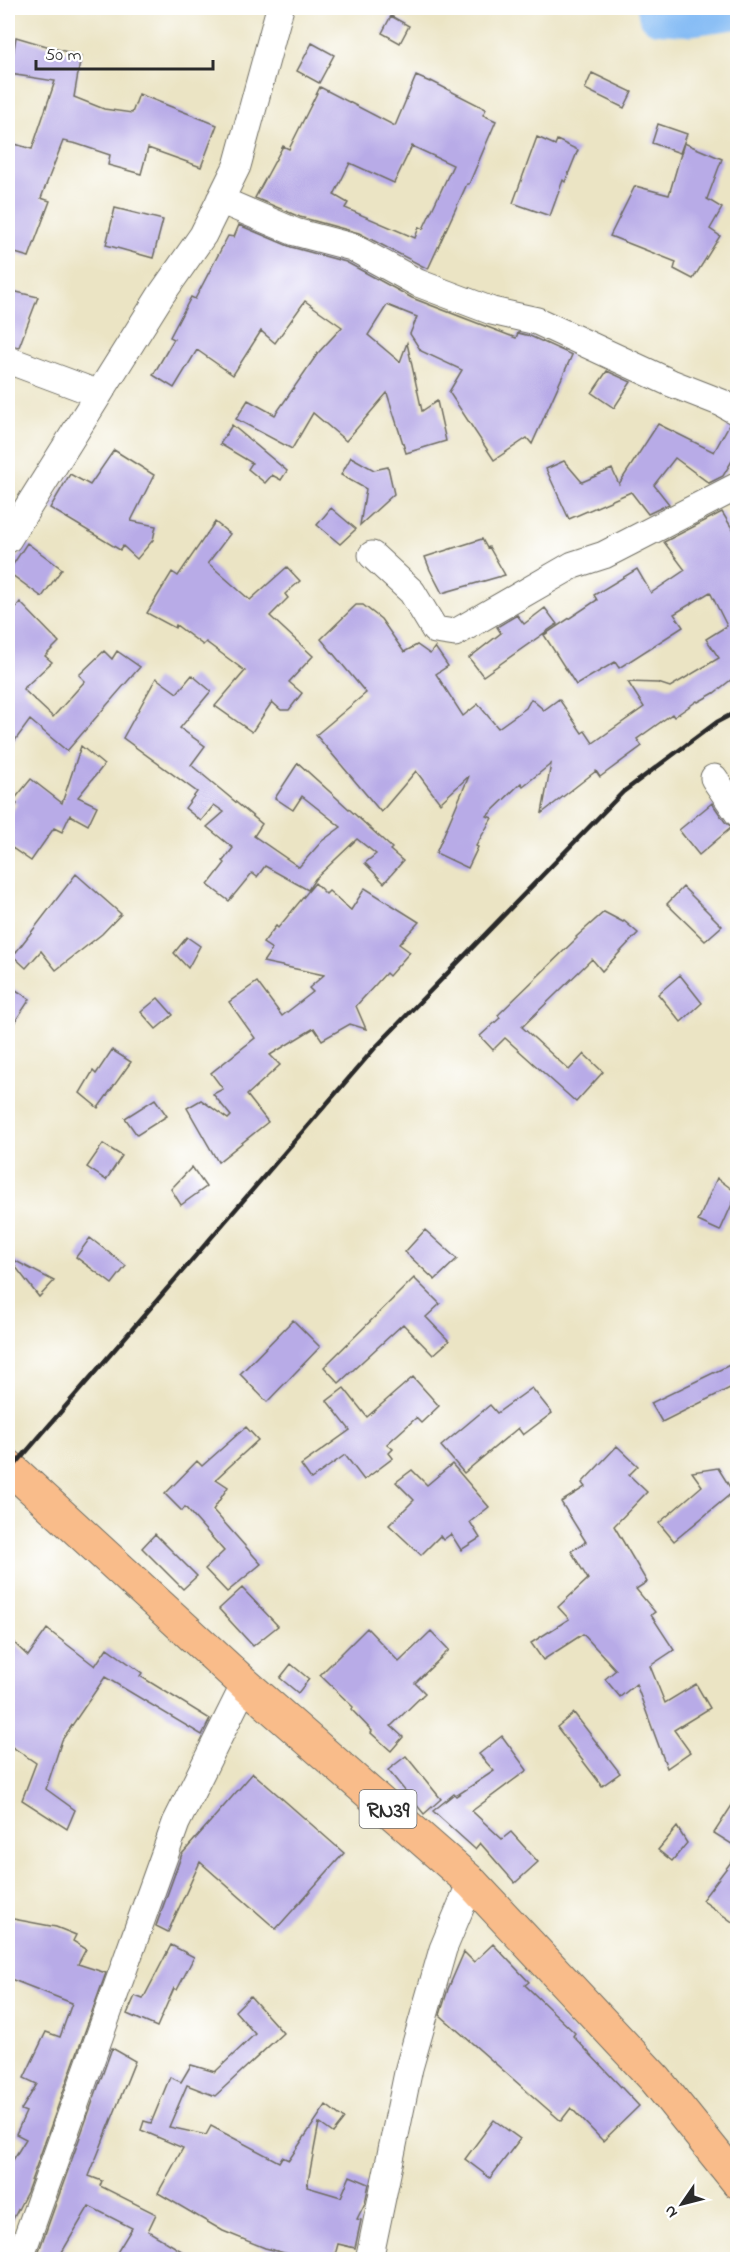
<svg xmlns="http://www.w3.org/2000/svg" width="745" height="2267" font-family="'Indie Flower',sans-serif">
	<rect width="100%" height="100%" fill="#fff"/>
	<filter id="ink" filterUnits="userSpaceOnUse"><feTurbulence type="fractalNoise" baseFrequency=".0167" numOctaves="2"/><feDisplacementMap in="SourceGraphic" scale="12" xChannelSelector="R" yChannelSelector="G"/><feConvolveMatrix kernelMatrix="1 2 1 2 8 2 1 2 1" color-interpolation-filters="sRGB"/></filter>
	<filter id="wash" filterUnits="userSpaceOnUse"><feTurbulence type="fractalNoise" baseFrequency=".008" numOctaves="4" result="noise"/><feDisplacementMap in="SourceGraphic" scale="24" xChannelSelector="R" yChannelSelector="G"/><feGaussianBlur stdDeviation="1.35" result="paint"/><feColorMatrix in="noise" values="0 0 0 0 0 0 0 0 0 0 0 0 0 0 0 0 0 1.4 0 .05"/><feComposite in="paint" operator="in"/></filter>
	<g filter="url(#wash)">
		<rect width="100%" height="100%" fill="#ebe4c4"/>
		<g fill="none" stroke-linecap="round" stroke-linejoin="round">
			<path stroke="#84bbf4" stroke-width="42" d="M 658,8 L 659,13 L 688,15 L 738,8"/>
		</g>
		<g id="blocks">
			<path fill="#b8abe7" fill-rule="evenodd" d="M 391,16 L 409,26 L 400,43 L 382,33 Z
				M 16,37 L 81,56 L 74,97 L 104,109 L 132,113 L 139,94 L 217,125 L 201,167 L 148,148 L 141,174 L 108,165 L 110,155 L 77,144 L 63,141 L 41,198 L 50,201 L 29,257 L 8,251 L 8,142 L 32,149 L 55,81 L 10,74 Z
				M 312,43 L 334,55 L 319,83 L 297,71 Z
				M 592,73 L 632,92 L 624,108 L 585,89 Z
				M 416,76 L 430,82 L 431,81 L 486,109 L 483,115 L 496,121 L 469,184 L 467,184 L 428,269 L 359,233 L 300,217 L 255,198 L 283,146 L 289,149 L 320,87 L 395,126 ZM 412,146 L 453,165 L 423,229 L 419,227 L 415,238 L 345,208 L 348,203 L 334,195 L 350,163 L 394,183 Z
				M 658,124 L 687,134 L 680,153 L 652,143 Z
				M 537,137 L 555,145 L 557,140 L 578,150 L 565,182 L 563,180 L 550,216 L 513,203 Z
				M 684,143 L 722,159 L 707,199 L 722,208 L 710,229 L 720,236 L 693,279 L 674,269 L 676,262 L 610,236 L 635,186 L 669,195 Z
				M 115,208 L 163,220 L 153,258 L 106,245 Z
				M 239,225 L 291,247 L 346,262 L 412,298 L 516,338 L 518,333 L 530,336 L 572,355 L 532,444 L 527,438 L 494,460 L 449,392 L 462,370 L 421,351 L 410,334 L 417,317 L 387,305 L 368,335 L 400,362 L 407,343 L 422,411 L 437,401 L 446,441 L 406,453 L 387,393 L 346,441 L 313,413 L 292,449 L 236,419 L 248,400 L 275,415 L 318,353 L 342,327 L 305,301 L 275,343 L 261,331 L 233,375 L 197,350 L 174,388 L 153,375 L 174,339 L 170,337 L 191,297 L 195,299 L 228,236 L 234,237 Z
				M 8,290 L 38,297 L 19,347 L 8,345 Z
				M 607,371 L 631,382 L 614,408 L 592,393 Z
				M 658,424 L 714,452 L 729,425 L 738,428 L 738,451 L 723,476 L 709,483 L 675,458 L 654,485 L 669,504 L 648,514 L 631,492 L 569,519 L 546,469 L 564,461 L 582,482 L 612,469 L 619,484 Z
				M 232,425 L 287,471 L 281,480 L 272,475 L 265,483 L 248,469 L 252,463 L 220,444 Z
				M 114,450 L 154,475 L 131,521 L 156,526 L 153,540 L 137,559 L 123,546 L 120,550 L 50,508 L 70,474 L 90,485 Z
				M 351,457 L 374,470 L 388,467 L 394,494 L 360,525 L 366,489 L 341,475 Z
				M 331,508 L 356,529 L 340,544 L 317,525 Z
				M 722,512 L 738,538 L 738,687 L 732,679 L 714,693 L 698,702 L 697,701 L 674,717 L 672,714 L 637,739 L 642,746 L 600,777 L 596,771 L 542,813 L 551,764 L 523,786 L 521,783 L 487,816 L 492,818 L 476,846 L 478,847 L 468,868 L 436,853 L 469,776 L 440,803 L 416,771 L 381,812 L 316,735 L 366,693 L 321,639 L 356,605 L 363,605 L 381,619 L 404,652 L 417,645 L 430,654 L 435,647 L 448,666 L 436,674 L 463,716 L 478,704 L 498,728 L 526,708 L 531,699 L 544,710 L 559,699 L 582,733 L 585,731 L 593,743 L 644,707 L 628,682 L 658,683 L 670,687 L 719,658 L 706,639 L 727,626 L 710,592 L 674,614 L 683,627 L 619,668 L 615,662 L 576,685 L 544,635 L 597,600 L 594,595 L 637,569 L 651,593 L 685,570 L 664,542 Z
				M 215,522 L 230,534 L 208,563 L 250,600 L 287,567 L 300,581 L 285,594 L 288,598 L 270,616 L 313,656 L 289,682 L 302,693 L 289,710 L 281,710 L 272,702 L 252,732 L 215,706 L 245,671 L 206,642 L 203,645 L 176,625 L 175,628 L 147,613 L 172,572 L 178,576 Z
				M 482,539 L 487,548 L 489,547 L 505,575 L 442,593 L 430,570 L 425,557 Z
				M 27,543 L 62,569 L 42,597 L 8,572 Z
				M 20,602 L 59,642 L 45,656 L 52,662 L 23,689 L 53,717 L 85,681 L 79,675 L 104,651 L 112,659 L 117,651 L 140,667 L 67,751 L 30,720 L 8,750 L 8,619 Z
				M 545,608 L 557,624 L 483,676 L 469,658 L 501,633 L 497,627 L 517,615 L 524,624 Z
				M 192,675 L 211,691 L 180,728 L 205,746 L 191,765 L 262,824 L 254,836 L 299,867 L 322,841 L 341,827 L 302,796 L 293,810 L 275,798 L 298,763 L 392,848 L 390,850 L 403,861 L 384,883 L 365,863 L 376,854 L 357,839 L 315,879 L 308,890 L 265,866 L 257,877 L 252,873 L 229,901 L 208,885 L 225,863 L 223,861 L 233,848 L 207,827 L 224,812 L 214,805 L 201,821 L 185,808 L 197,792 L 123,738 L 156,678 L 177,693 Z
				M 81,746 L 104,765 L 78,797 L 97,806 L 88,825 L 70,815 L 62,832 L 54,828 L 31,861 L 8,845 L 8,818 L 17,804 L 13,801 L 31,779 L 62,803 Z
				M 712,803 L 725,822 L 732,827 L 699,855 L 679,830 Z
				M 76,874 L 121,914 L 102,934 L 56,970 L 41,951 L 26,968 L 13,956 Z
				M 315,883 L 326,894 L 329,891 L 351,910 L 365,888 L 419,922 L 399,944 L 410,952 L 389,976 L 386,973 L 356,1006 L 366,1029 L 350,1024 L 322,1040 L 314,1028 L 270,1055 L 280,1065 L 247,1095 L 268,1122 L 218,1162 L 187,1108 L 201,1100 L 228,1119 L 231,1116 L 213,1094 L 223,1089 L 211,1073 L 255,1038 L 229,1002 L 257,982 L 282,1016 L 313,992 L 309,988 L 324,975 L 263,962 L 272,949 L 263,943 L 276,926 L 278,928 Z
				M 683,887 L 722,926 L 705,941 L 667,904 Z
				M 604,912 L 623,922 L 624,921 L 638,933 L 602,971 L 592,959 L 522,1027 L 569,1070 L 584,1054 L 603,1072 L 576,1102 L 505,1038 L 493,1050 L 480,1036 L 500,1018 L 498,1015 L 577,938 L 576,937 Z
				M 187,937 L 200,946 L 188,968 L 174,953 Z
				M 680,975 L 702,1003 L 681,1022 L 658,994 Z
				M 8,985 L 30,999 L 8,1032 Z
				M 158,998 L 173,1015 L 156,1029 L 141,1012 Z
				M 112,1050 L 131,1062 L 98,1108 L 80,1093 L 93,1071 L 96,1074 Z
				M 155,1099 L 167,1116 L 137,1135 L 125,1118 Z
				M 103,1144 L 122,1156 L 106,1180 L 87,1167 Z
				M 192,1167 L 206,1187 L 181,1205 L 171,1189 Z
				M 717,1178 L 737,1193 L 720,1231 L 698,1221 Z
				M 425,1230 L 457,1259 L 435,1280 L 405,1252 Z
				M 90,1238 L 126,1266 L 112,1284 L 76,1257 Z
				M 8,1257 L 54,1281 L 39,1297 Z
				M 414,1278 L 440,1304 L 426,1317 L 449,1341 L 433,1355 L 403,1324 L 339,1383 L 324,1367 Z
				M 293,1320 L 320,1347 L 267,1402 L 240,1374 Z
				M 738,1361 L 738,1384 L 662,1422 L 651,1403 Z
				M 413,1377 L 439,1406 L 421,1423 L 416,1418 L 387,1444 L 393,1449 L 389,1453 L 393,1458 L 364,1480 L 345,1455 L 311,1479 L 301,1465 L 350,1430 L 327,1401 L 344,1388 L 367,1417 Z
				M 532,1388 L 552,1413 L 523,1435 L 518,1428 L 464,1473 L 441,1446 L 490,1405 L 497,1413 Z
				M 246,1427 L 258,1440 L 216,1479 L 228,1487 L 213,1510 L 261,1564 L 227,1592 L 205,1569 L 224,1551 L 185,1507 L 182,1511 L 165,1494 L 197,1461 L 202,1466 Z
				M 617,1446 L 638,1466 L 629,1475 L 647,1492 L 614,1526 L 647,1582 L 636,1589 L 655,1612 L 651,1615 L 674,1650 L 650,1666 L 665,1703 L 696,1684 L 710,1708 L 674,1730 L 690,1752 L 667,1768 L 636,1684 L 620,1697 L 605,1679 L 616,1670 L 583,1634 L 543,1660 L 531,1643 L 569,1619 L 558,1607 L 588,1579 L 571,1551 L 586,1542 L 561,1502 L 585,1487 L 582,1483 Z
				M 452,1464 L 489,1507 L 470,1522 L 480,1538 L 461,1550 L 451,1534 L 443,1540 L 440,1536 L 421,1555 L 389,1525 L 414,1500 L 396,1482 L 412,1470 L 427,1485 Z
				M 718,1468 L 733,1492 L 674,1541 L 659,1523 L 702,1486 L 692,1472 Z
				M 155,1534 L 197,1576 L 183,1589 L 142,1548 Z
				M 242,1588 L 278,1626 L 253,1646 L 219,1609 Z
				M 367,1628 L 399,1662 L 431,1631 L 449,1650 L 415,1683 L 425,1693 L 391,1726 L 403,1737 L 391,1751 L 371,1733 L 372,1731 L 351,1709 L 353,1707 L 320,1675 Z
				M 47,1629 L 95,1666 L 107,1648 L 142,1673 L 140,1676 L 210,1719 L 202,1735 L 105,1677 L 62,1740 L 46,1789 L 75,1810 L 67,1829 L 22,1800 L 36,1763 L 8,1744 L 8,1637 L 28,1656 Z
				M 291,1664 L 309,1679 L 298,1693 L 280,1678 Z
				M 574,1713 L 620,1773 L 602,1786 L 557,1727 Z
				M 502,1736 L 527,1770 L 472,1811 L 502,1839 L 511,1832 L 538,1862 L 515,1883 L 480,1843 L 475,1849 L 433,1811 L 454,1794 L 456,1796 L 494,1771 L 479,1754 Z
				M 406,1756 L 441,1799 L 424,1814 L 388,1770 Z
				M 253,1773 L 344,1853 L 276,1929 L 200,1862 L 168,1932 L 156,1926 L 182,1854 Z
				M 738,1796 L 738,1848 L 714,1833 Z
				M 677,1827 L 687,1843 L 672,1861 L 658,1850 Z
				M 738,1853 L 738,1926 L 702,1900 Z
				M 8,1918 L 56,1927 L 76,1935 L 73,1941 L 86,1949 L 78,1964 L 106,1973 L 27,2192 L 8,2229 L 8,2168 L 26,2139 L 16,2134 L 26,2112 L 21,2110 L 37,2084 L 24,2078 L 46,2032 L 60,2037 L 72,2003 L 8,1978 Z
				M 493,1944 L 529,1982 L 525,1985 L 575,2033 L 573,2036 L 639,2106 L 603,2141 L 571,2108 L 561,2121 L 440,2015 L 448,1989 L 464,1952 L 474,1962 Z
				M 171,1945 L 194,1957 L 177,1990 L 174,1988 L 157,2027 L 127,2014 L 135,1996 L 143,1999 Z
				M 250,1996 L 283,2033 L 215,2096 L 187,2085 L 169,2127 L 206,2135 L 211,2126 L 279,2162 L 282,2157 L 289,2160 L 326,2105 L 344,2119 L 333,2133 L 319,2123 L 307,2187 L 341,2197 L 350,2176 L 369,2184 L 365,2203 L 357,2219 L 361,2220 L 355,2248 L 338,2244 L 334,2259 L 308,2259 L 265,2248 L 223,2231 L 158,2193 L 183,2148 L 141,2130 L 144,2121 L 151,2123 L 170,2077 L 181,2082 L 191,2065 L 215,2072 L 255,2034 L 235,2011 Z
				M 112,2048 L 135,2061 L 89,2176 L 102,2181 L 100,2186 L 156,2214 L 148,2231 L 195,2259 L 113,2259 L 132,2228 L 89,2206 L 58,2259 L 36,2259 Z
				M 494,2120 L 520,2139 L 490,2178 L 465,2159 Z"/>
		</g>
	</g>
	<g filter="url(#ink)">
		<use href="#blocks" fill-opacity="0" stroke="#6e6c61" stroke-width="1.5"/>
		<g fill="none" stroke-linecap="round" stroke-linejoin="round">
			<defs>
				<path id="minor" d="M 220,200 L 295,232 L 352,247 L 418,283 L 492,311 L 537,321 L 671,383 L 722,403 L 738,412
					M 8,360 L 99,394
					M 8,539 L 161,295 L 203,235 L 237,166 L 280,8
					M 372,555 L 412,592 L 435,630 L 455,633 L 573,565 L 604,555 L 738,486
					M 714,778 L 738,813
					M 19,2260 L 176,1823 L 245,1684
					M 369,2260 L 409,2068 L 443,1949 L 471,1882"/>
				<path id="highway" d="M 8,1466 L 245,1684 L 471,1882 L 656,2080 L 738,2182"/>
			</defs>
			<use href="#minor" stroke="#6e6c61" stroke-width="29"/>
			<use href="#highway" stroke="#6e6c61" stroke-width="35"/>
			<use href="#minor" stroke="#fff" stroke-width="27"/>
			<use href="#highway" stroke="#f9bc8a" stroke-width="33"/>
			<path stroke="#2b2b2b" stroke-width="4.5" d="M 8,1473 L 374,1049 L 623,792 L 717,722 L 738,711"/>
		</g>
	</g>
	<g text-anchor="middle" stroke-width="5" stroke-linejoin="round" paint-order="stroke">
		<rect fill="#fff" stroke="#6b6b6b" stroke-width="1.5" x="359.5" y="1790" width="57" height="38" rx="4.5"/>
		<g font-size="22" font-weight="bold" fill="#2b2b2b">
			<text x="388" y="1817">RN39</text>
		</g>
	</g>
	<rect width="745" height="2267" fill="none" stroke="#fff" stroke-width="30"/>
	<g transform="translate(682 2204) rotate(235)" stroke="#ffffff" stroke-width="4.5" paint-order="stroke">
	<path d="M0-4.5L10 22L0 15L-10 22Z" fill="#2b2b2b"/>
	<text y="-9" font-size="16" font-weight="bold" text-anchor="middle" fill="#2b2b2b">N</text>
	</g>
	<path d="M36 60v9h177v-9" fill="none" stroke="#2b2b2b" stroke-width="3"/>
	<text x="45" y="60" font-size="18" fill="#2b2b2b" stroke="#ffffff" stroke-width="4.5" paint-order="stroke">50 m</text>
</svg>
